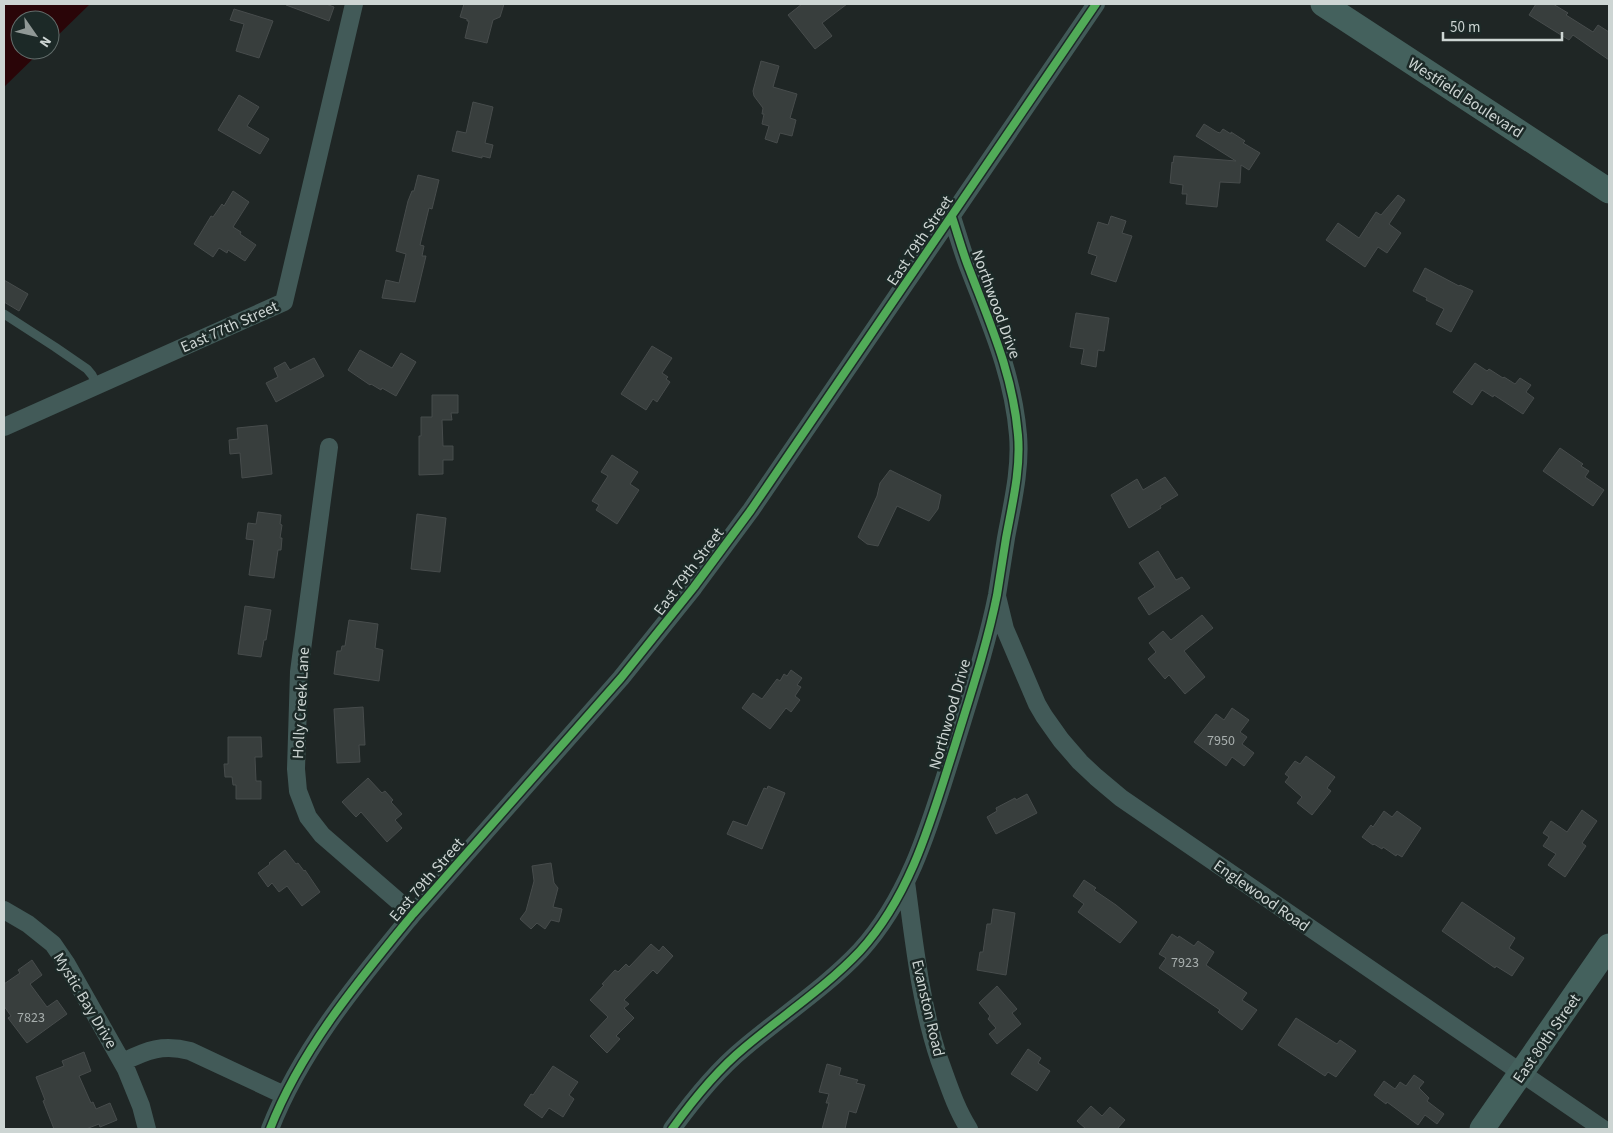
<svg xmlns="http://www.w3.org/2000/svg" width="1613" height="1133" font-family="'Source Sans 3',sans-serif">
	<rect width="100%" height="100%" fill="#1f2625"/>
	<path fill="#2a0508" d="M 4,4 L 90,4 L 50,43 L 50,20 L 20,20 L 20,50 L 42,50 L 4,87 Z"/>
	<path fill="#383e3d" stroke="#474c4c" d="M 286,4 L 326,4 L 334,7 L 329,21 L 286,5 Z
		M 464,4 L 504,4 L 500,17 L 493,20 L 487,43 L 465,38 L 469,21 L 467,21 L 467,19 L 460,17 Z
		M 802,4 L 847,4 L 822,23 L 832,36 L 815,49 L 788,15 Z
		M 1536,4 L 1553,4 L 1568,13 L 1566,15 L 1593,32 L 1598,25 L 1609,32 L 1609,60 L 1573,35 L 1569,40 L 1529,15 Z
		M 234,9 L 273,21 L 259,58 L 236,51 L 244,24 L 230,20 Z
		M 761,61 L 779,66 L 773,87 L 797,94 L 790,118 L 796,120 L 792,136 L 780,133 L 777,143 L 765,139 L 769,126 L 762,124 L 764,114 L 762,114 L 763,108 L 754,96 L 753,91 Z
		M 239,95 L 259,107 L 247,126 L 269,139 L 260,154 L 218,130 Z
		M 473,102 L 493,107 L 485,143 L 493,145 L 490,158 L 482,156 L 482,158 L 452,151 L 457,131 L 466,133 Z
		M 1204,124 L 1217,132 L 1220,133 L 1223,129 L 1231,134 L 1231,132 L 1245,141 L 1243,143 L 1260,153 L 1249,170 L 1241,165 L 1240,183 L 1220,182 L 1217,207 L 1186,204 L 1187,194 L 1182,194 L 1183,185 L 1170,183 L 1172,162 L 1173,163 L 1174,156 L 1236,161 L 1196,136 Z
		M 418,175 L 439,180 L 432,209 L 429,208 L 420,245 L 424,246 L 422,256 L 426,256 L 415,302 L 382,298 L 386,280 L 399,283 L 406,254 L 396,251 L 408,201 L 412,191 L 414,191 Z
		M 233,191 L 249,202 L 233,227 L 241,232 L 240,234 L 256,245 L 245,261 L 228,250 L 227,253 L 219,248 L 213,257 L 194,244 L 211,216 L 213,217 L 222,204 L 224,206 Z
		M 1398,195 L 1405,200 L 1389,224 L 1401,233 L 1387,253 L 1378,247 L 1365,267 L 1326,240 L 1338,223 L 1359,238 L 1376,212 L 1381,215 Z
		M 1111,216 L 1126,221 L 1122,233 L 1132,236 L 1116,282 L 1091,274 L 1097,256 L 1088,253 L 1098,222 L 1108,225 Z
		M 1425,268 L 1459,286 L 1460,285 L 1473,291 L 1451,332 L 1436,324 L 1444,309 L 1426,300 L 1427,298 L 1413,291 Z
		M 4,280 L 28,294 L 19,311 L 4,302 Z
		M 1076,313 L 1109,318 L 1104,351 L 1098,350 L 1096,367 L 1081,364 L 1084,349 L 1070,347 Z
		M 652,346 L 672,358 L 662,373 L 668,377 L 666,379 L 670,382 L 657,402 L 653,399 L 646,410 L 621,394 Z
		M 360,350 L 392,368 L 401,353 L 416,362 L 396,396 L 382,388 L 381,390 L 371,384 L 370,385 L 348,370 Z
		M 314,358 L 324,376 L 276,402 L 266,383 L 278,377 L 274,368 L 285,362 L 290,370 Z
		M 1475,363 L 1487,371 L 1489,369 L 1503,378 L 1504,377 L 1515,384 L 1520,378 L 1531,385 L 1526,392 L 1534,398 L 1523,414 L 1494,395 L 1493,397 L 1482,390 L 1472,405 L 1453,392 Z
		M 432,395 L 458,395 L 458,413 L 451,413 L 452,420 L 442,420 L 443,446 L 453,446 L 453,460 L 443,460 L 443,474 L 419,475 L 419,436 L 421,436 L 421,417 L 432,417 Z
		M 267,425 L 272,474 L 242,478 L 240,453 L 230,454 L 229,440 L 238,439 L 237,428 Z
		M 1560,448 L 1583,464 L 1581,466 L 1589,471 L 1585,477 L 1604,490 L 1593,506 L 1543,471 Z
		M 612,455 L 638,472 L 630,484 L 639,490 L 617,524 L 596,510 L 599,505 L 592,501 L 608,476 L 601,472 Z
		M 890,470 L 941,495 L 938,509 L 929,521 L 897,506 L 878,546 L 867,544 L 858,537 L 877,496 L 880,483 Z
		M 1165,477 L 1178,495 L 1160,506 L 1161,508 L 1129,528 L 1111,495 L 1137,479 L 1143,490 Z
		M 258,512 L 281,515 L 280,524 L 282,525 L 280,538 L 282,538 L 281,550 L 278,550 L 274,578 L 249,575 L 254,540 L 246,539 L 248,523 L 256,524 Z
		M 417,514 L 446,518 L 440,572 L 411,569 Z
		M 1158,551 L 1176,580 L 1182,577 L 1190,588 L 1149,615 L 1138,598 L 1155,587 L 1139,563 Z
		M 245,606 L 271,610 L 266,640 L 264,640 L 261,657 L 238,654 Z
		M 1202,615 L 1213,628 L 1184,651 L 1205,677 L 1185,694 L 1169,675 L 1165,679 L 1148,659 L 1156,652 L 1149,643 L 1163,631 L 1171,640 Z
		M 349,620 L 378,624 L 375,648 L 383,650 L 379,681 L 334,674 L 337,651 L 341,651 L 342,646 L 345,646 Z
		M 791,670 L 802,678 L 797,685 L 801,687 L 795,696 L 800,700 L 791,712 L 786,708 L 770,729 L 742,708 L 753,693 L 762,699 L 777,679 L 780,681 L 784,674 L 787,676 Z
		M 363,707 L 365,745 L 359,745 L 360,762 L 337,763 L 334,709 Z
		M 1232,708 L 1249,720 L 1240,732 L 1247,737 L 1242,744 L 1254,753 L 1244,766 L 1232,757 L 1226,766 L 1194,742 L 1216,714 L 1224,720 Z
		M 228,737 L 261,737 L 262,757 L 255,757 L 256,781 L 261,781 L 261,799 L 236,799 L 236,785 L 233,785 L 232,777 L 225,777 L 224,764 L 228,764 Z
		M 1306,756 L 1335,777 L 1327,788 L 1331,791 L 1312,815 L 1297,803 L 1302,797 L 1285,782 L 1289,777 L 1285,774 L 1295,761 L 1300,764 Z
		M 368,778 L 382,793 L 385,791 L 393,800 L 391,802 L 402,814 L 395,820 L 402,828 L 387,842 L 361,812 L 356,817 L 342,802 Z
		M 768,786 L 785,793 L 762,849 L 727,834 L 733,821 L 747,826 L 764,788 L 767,789 Z
		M 1027,794 L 1037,813 L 996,834 L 987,817 L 997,811 L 996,808 L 1015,798 L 1016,800 Z
		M 1582,810 L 1597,821 L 1582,843 L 1586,846 L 1565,877 L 1548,865 L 1556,854 L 1543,846 L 1549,837 L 1543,833 L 1551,821 L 1567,832 Z
		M 1384,811 L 1392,817 L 1397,811 L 1421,828 L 1402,857 L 1397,854 L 1396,856 L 1383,847 L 1382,849 L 1374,844 L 1373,845 L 1362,837 L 1371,825 L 1373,827 Z
		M 285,850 L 296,864 L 298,863 L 304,871 L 305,870 L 320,892 L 302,906 L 287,886 L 279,892 L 272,883 L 268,887 L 258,873 L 270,864 L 269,863 Z
		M 551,863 L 554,883 L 558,888 L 553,907 L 562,909 L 559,922 L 551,920 L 545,929 L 537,923 L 531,929 L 520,919 L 526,911 L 534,881 L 532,866 Z
		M 1084,880 L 1096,888 L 1094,890 L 1116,905 L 1137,922 L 1120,943 L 1078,912 L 1084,904 L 1073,896 Z
		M 1462,902 L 1515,938 L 1509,948 L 1524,958 L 1512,976 L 1496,966 L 1495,968 L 1442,931 Z
		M 993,909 L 1015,913 L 1006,975 L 977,970 L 980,952 L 983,952 L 987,924 L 991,924 Z
		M 1172,934 L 1178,938 L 1179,936 L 1194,946 L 1198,941 L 1214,952 L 1206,965 L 1247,993 L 1242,1000 L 1257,1010 L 1242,1030 L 1218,1012 L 1220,1010 L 1159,968 L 1166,958 L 1159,954 Z
		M 651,944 L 659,951 L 663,946 L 673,956 L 657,974 L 653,970 L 624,1000 L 629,1004 L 624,1008 L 634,1018 L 616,1036 L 620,1039 L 607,1053 L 590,1036 L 608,1017 L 590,1000 L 604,985 L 602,984 L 615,970 L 618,972 L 626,964 L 629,967 Z
		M 32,960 L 42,975 L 30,984 L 47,1007 L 57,1000 L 67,1014 L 27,1043 L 8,1018 L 11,1016 L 4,1006 L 4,984 L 20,973 L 18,970 Z
		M 997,986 L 1017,1009 L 1012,1013 L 1021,1024 L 997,1044 L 989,1034 L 996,1028 L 988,1019 L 990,1016 L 979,1003 Z
		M 1296,1018 L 1337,1044 L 1340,1040 L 1356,1051 L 1336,1077 L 1328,1072 L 1325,1076 L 1278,1045 Z
		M 1028,1049 L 1041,1058 L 1038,1063 L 1050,1071 L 1037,1091 L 1011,1074 Z
		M 84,1052 L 91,1071 L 79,1076 L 91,1103 L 93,1102 L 96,1109 L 110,1103 L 117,1120 L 100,1127 L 99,1124 L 86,1129 L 54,1129 L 43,1101 L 45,1100 L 36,1077 L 64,1066 L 62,1061 Z
		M 827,1064 L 841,1068 L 839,1075 L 858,1080 L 856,1083 L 865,1085 L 856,1113 L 849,1111 L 845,1129 L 822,1129 L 829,1103 L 826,1103 L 829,1094 L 819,1092 Z
		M 553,1066 L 578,1082 L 569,1095 L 574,1099 L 563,1117 L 549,1108 L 542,1118 L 524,1105 L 531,1094 L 533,1095 Z
		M 1414,1075 L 1424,1082 L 1419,1088 L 1429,1098 L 1427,1101 L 1444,1114 L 1437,1124 L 1425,1115 L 1418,1125 L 1387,1102 L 1386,1104 L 1374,1095 L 1384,1081 L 1395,1089 L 1400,1082 L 1406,1086 Z
		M 1091,1106 L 1102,1116 L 1110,1107 L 1125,1120 L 1117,1129 L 1086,1129 L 1077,1121 Z"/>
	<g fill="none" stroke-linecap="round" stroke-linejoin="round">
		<path stroke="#425a58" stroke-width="9" d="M 4,314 L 55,347 L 87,369 L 92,375 L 97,385"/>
		<path stroke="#425a58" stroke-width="18" d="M 4,427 L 284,302 L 354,4
			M 329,447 L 299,672 L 296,769 L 298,791 L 308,817 L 322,835 L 413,914
			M 997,596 L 1005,629 L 1037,704 L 1044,716 L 1061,740 L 1080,762 L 1096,777 L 1121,798 L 1603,1129
			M 906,882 C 914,941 920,1002 939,1059 C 948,1083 955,1107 969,1129
			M 4,910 L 28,924 L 53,944 L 66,963 L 126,1069 L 141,1106 L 147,1129
			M 123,1062 C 147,1050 163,1044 190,1051 L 284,1095
			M 270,1129 C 301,1049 359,980 413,914 L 621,678 L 694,587 L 751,510 L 1096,4
			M 672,1129 C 693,1100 716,1071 744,1048 C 783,1015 825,988 860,951 C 912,894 932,817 955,745 C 970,696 987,645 997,595 C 1000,576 1003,557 1006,538 C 1012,505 1021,469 1018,435 C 1013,375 991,326 970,271 C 963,254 958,235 952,217"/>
		<path stroke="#44615d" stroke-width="25" d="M 1323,4 L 1609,191
			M 1482,1129 L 1609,946"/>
		<defs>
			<path id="cycleway" d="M 270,1129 C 301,1049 359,980 413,914 L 621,678 L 694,587 L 751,510 L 1096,4
				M 672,1129 C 693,1100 716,1071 744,1048 C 783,1015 825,988 860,951 C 912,894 932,817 955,745 C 970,696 987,645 997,595 C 1000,576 1003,557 1006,538 C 1012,505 1021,469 1018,435 C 1013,375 991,326 970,271 C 963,254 958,235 952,217"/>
		</defs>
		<use href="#cycleway" stroke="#1c2927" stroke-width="11"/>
		<use href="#cycleway" stroke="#51ab58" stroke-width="8"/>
	</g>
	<g text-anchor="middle" stroke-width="5" stroke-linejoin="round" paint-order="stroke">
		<g font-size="14" fill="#a8afae">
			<text x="1221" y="745">7950</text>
			<text x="1185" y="967">7923</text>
			<text x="31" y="1022">7823</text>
		</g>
		<g font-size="16" fill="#cdd5d3" stroke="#1c2927">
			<text transform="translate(1466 97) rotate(33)" y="6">Westfield Boulevard</text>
			<text transform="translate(919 240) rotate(-56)" y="6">East 79th Street</text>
			<text transform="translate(997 304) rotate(70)" y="6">Northwood Drive</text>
			<text transform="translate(229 326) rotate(-24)" y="6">East 77th Street</text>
			<text transform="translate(688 571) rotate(-53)" y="6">East 79th Street</text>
			<text transform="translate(300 703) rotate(-87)" y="6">Holly Creek Lane</text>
			<text transform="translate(949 714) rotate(-74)" y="6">Northwood Drive</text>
			<text transform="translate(426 879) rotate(-49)" y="6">East 79th Street</text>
			<text transform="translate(1262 895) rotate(35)" y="6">Englewood Road</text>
			<text transform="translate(86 1000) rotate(59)" y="6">Mystic Bay Drive</text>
			<text transform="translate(929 1008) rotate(77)" y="6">Evanston Road</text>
			<text transform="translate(1546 1038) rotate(-55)" y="6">East 80th Street</text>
		</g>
	</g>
	<rect width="1613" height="1133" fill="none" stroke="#cdd5d3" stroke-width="10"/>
	<g transform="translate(35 35) rotate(124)"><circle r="24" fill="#1c2927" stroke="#636e6c"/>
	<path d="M0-4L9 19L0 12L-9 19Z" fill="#909896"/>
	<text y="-8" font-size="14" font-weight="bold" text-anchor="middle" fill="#cdd5d3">N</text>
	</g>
	<path d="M1443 32v8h119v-8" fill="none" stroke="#cdd5d3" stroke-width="2.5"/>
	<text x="1450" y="32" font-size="15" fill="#cdd5d3" stroke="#1c2927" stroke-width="4" paint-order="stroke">50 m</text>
</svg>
